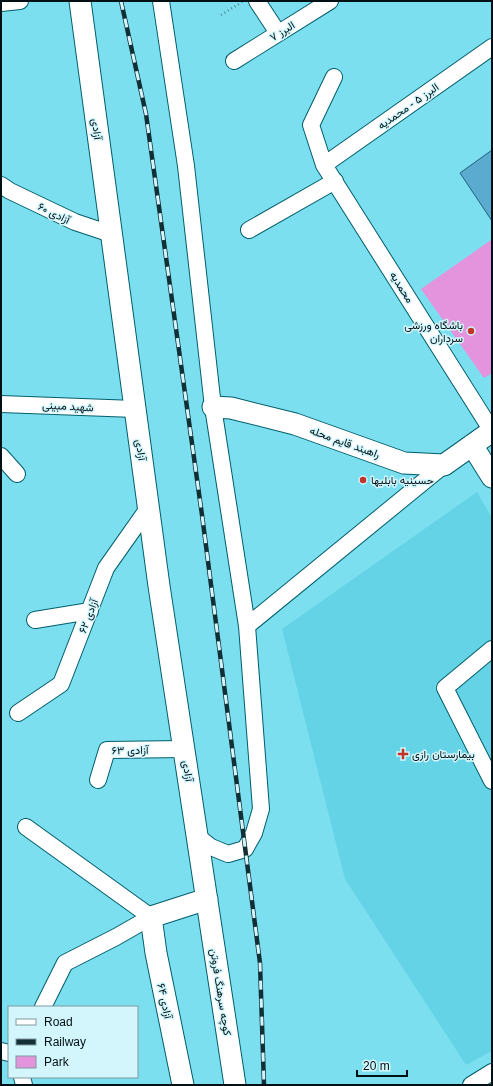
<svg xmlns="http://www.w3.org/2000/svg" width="493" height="1086" font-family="Arial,Vazirmatn,sans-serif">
	<rect width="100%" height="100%" fill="#7cdff0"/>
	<path fill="#64d3e6" d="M 477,492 L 492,518 L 492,1051 L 466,1065 L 345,879 L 282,629 Z"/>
	<path fill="#e493dd" d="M 491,240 L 492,373 L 484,378 L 421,289 Z"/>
	<path fill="#5aabcf" stroke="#21607b" d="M 492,150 L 492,221 L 460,173 Z"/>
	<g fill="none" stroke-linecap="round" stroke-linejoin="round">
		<defs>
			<path id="minor" d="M 161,1 L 186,166 L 213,407 L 247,626 L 261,809 L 254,833 L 245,849 L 228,854 L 211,847 L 197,836
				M 257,1 L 278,33
				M 1,3 L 20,1
				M 234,61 L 330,1
				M 334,77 L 311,125 L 324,165 L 492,431
				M 324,165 L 492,47
				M 1,185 L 10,191 L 75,222 L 111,234
				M 249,230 L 335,181
				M 1,404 L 135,409
				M 1,456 L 17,474
				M 35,620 L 90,611
				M 247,626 L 444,465
				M 492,649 L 445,688 L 492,781
				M 18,713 L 61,684 L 106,568 L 149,507
				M 98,780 L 107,750 L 184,749
				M 26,827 L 151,917 L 116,937 L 65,963 L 43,1007
				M 1,1051 L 9,1053
				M 22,1077 L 24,1085
				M 471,1085 L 492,1072"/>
			<path id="major" d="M 80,1 L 159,586 L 235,1085
				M 213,407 L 231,408 L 295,424 L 404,463 L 444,465 L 492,431
				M 472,445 L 492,477
				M 183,1085 L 156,953 L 151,917 L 207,899"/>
		</defs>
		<use href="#minor" stroke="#005e6a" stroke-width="18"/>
		<use href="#major" stroke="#005e6a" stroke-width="23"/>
		<path stroke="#4b8d99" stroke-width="2.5" stroke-dasharray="1 3" stroke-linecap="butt" d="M 221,15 L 242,2"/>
		<use href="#minor" stroke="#fff" stroke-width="16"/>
		<use href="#major" stroke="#fff" stroke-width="21"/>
		<defs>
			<path id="rail" d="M 121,1 L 146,114 L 202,515 L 260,963 L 264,1085"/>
		</defs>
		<use href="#rail" stroke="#122f35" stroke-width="4.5"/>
		<use href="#rail" stroke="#d2f6fc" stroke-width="3" stroke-dasharray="9" stroke-linecap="butt"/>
	</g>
	<g fill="#c13426" stroke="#d2f6fc" stroke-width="1.5">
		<circle cx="471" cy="331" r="4"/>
		<circle cx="363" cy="480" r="4"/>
		<path d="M401 748h4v4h4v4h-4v4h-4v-4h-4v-4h4z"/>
	</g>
	<g text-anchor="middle" stroke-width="3" stroke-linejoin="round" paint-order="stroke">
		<g font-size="11" fill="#001014" stroke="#d2f6fc">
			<text transform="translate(282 31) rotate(-32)" y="4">البرز ۷</text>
			<text transform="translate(408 106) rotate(-35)" y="4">البرز ۵ - محمدیه</text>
			<text transform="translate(97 129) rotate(83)" y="4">آزادی</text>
			<text transform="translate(54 213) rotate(26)" y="4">آزادی ۶۰</text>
			<text transform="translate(402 287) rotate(58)" y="4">محمدیه</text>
			<text transform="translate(68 406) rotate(3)" y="4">شهید مبینی</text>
			<text transform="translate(345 442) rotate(20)" y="4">راهبند قایم محله</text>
			<text transform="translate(141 450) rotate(82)" y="4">آزادی</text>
			<text transform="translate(88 616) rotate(-69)" y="4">آزادی ۶۲</text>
			<text transform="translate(130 750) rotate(-1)" y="4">آزادی ۶۳</text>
			<text transform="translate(188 771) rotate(82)" y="4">آزادی</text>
			<text transform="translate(221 992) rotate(81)" y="4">کوچه سرهنگ فروتن</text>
			<text transform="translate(165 1001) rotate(78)" y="4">آزادی ۶۴</text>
		</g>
		<g font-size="11" fill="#001014" stroke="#d2f6fc" text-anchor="start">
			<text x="463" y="329" text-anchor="end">باشگاه ورزشی<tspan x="463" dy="13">سرداران</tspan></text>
			<text x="371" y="484">حسینیه بابلیها</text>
			<text x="412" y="758">بیمارستان رازی</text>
		</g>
	</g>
	<rect width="493" height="1086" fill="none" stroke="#001014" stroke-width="4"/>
	<rect x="8" y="1006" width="130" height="72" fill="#d2f6fc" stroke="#7e9a9f"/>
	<rect x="16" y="1019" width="20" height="6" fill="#ffffff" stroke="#7e9a9f"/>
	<text x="44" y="1026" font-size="12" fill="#001014">Road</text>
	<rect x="16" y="1039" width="20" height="6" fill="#122f35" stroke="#7e9a9f"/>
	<text x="44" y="1046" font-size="12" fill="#001014">Railway</text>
	<rect x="16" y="1056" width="20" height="12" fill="#e493dd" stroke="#7e9a9f"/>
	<text x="44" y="1066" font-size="12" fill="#001014">Park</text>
	<path d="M357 1070v6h50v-6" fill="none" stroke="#001014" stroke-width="2"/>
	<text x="363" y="1070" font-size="12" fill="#001014" stroke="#d2f6fc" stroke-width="3" paint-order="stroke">20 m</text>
</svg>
